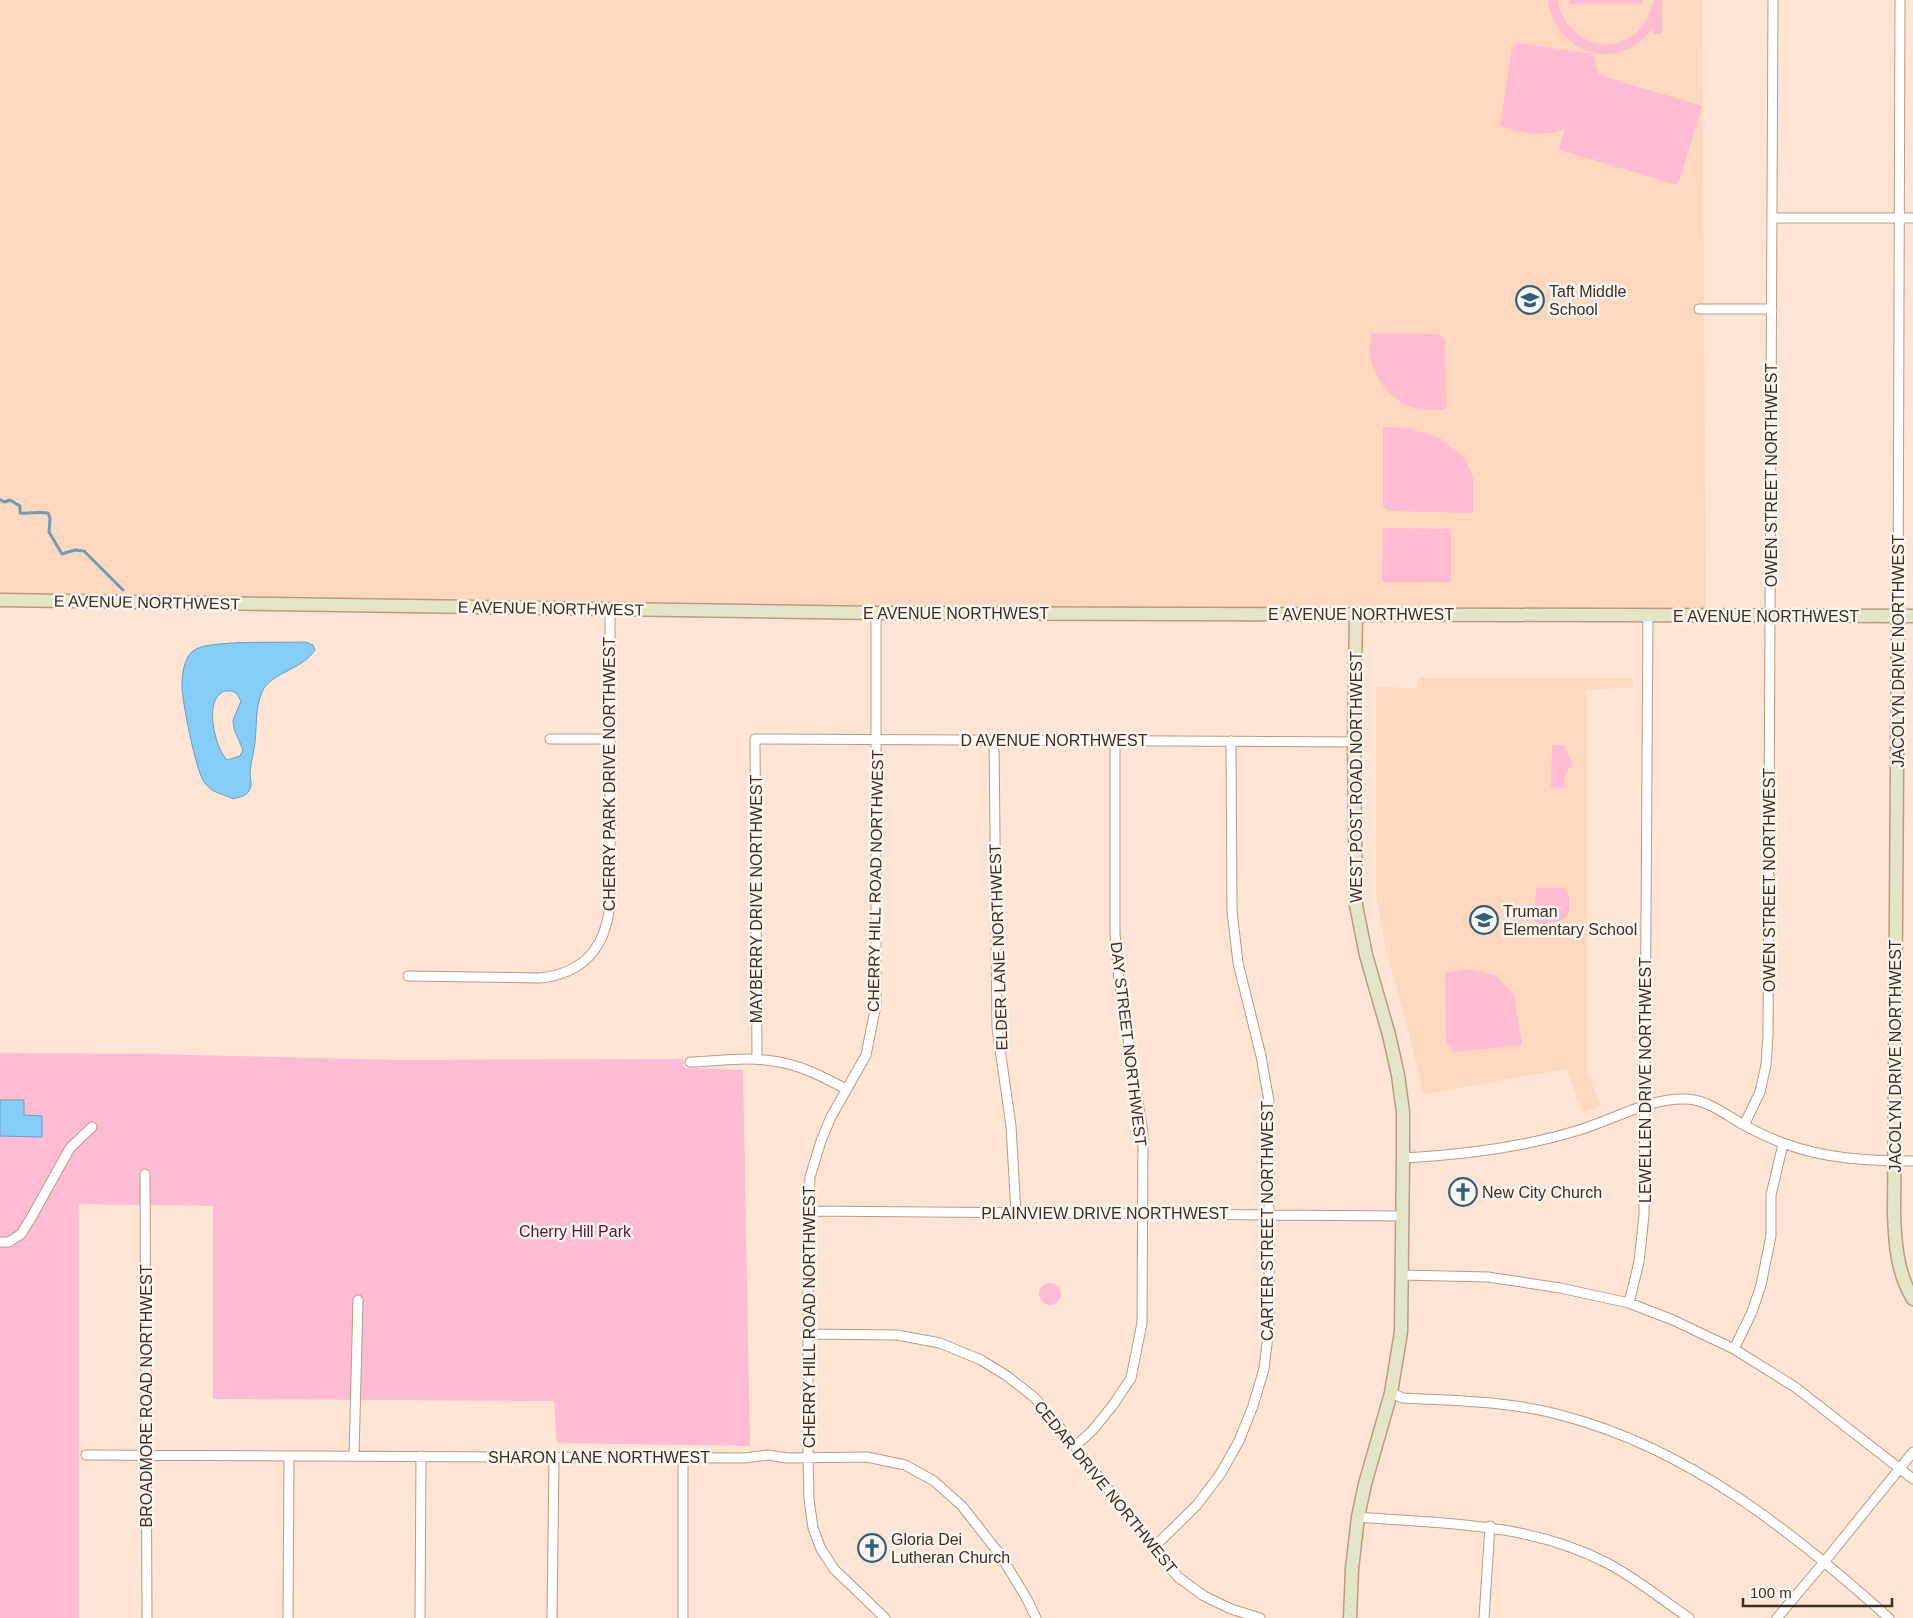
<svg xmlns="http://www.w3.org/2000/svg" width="1913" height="1618" font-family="Helvetica,sans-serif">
	<rect width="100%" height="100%" fill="#fde4d4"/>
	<path fill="#fdd7be" d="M 0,0 L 1702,0 L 1706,616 L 0,600 Z
		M 1418,678 L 1632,678 L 1634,688 L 1587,689 L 1587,1071 L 1601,1107 L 1583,1113 L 1567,1069 L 1423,1094 L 1408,1029 L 1386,950 L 1376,891 L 1376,687 L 1417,688 Z"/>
	<path fill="#fdbcd3" d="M 1548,0 L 1557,0 C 1571,58 1641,60 1654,0 L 1662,0 L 1662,34 L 1653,34 L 1652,29 C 1645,37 1638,45 1628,49 C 1590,66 1553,38 1548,0 Z
		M 1569,0 L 1642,0 L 1642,4 L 1569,4 Z
		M 1519,43 L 1593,54 L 1599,75 L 1702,106 L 1678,185 L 1559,150 L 1565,129 C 1539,138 1525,133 1500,126 L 1512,48 Z
		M 1371,333 L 1438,334 L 1445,339 L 1446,410 C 1436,409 1424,411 1414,408 C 1391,401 1372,377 1370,352 C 1370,346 1371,339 1371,333 Z
		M 1383,427 L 1407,428 L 1440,438 L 1465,458 L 1473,478 L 1473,513 L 1388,511 L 1383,506 Z
		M 1383,528 L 1451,529 L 1451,582 L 1382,582 Z
		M 1552,745 L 1564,745 L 1572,763 L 1564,777 L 1565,788 L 1551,788 Z
		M 1536,888 L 1564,888 L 1569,896 L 1569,914 L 1559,921 L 1542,925 L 1534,921 Z
		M 1467,969 L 1495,975 L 1514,995 L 1522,1045 L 1453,1052 L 1446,1042 L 1445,973 Z
		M 0,1053 L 147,1054 L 399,1060 L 683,1059 L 685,1068 L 743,1070 L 750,1446 L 557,1443 L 554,1401 L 213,1399 L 213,1206 L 79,1204 L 79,1618 L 0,1618 Z
		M1039 1294a11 11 0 1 1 22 0a11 11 0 1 1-22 0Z"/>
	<path fill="#84cdf8" stroke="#6f9db8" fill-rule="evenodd" d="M 306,642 L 313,645 L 315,650 C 302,670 271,672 262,692 C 255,708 257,726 255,742 C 254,752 251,762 250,772 C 250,779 253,784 249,791 C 245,797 239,797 233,799 C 220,792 214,795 204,782 C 196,771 182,701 182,686 C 182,674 184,655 196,649 C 212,640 284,643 306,642 ZM 224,691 L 232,691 L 237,694 L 241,701 L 233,720 L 234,729 L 243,750 L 240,756 L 227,760 C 216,749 206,709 218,696 C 218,695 224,691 224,691 Z
		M 0,1100 L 24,1100 L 24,1115 L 42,1116 L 42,1137 L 0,1136 Z"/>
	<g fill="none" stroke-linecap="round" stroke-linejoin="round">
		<path stroke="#6f9db8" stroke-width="3" d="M 0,500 L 5,502 L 10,500 L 20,506 L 20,513 C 31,514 37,511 48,513 L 50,518 L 49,532 L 62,554 L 75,550 L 84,551 L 123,590"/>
		<defs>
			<path id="street" d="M 1772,218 L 1913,218
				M 1699,309 L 1772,309
				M 876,613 L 876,1005 L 866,1055 L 831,1117 L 821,1141 L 810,1177 L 808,1222 L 808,1457 L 809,1499 L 813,1528 L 821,1549 L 834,1569 L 885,1618
				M 1898,616 L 1900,0
				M 550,739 L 609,739
				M 994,740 L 997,1028 L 1011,1126 L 1016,1213
				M 408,976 L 540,978 C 585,973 606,947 610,903 L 610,609
				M 757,1059 L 755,739 L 1354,742
				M 690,1062 C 719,1061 750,1056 779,1062 C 803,1066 825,1078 846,1089
				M 1744,1125 L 1760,1092 L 1766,1065 L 1768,1035 L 1773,0
				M 1403,1158 C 1463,1155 1521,1148 1579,1130 C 1613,1120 1651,1097 1687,1099 C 1707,1100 1725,1114 1742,1124 C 1755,1131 1768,1138 1783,1143 C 1825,1159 1869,1161 1913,1161
				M 145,1174 L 147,1618
				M 808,1211 L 1402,1216
				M 0,1242 L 9,1242 L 21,1234 L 31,1218 L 70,1148 L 92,1127
				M 1402,1275 L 1488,1277 L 1560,1288 L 1629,1303 L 1673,1320 L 1734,1349 L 1795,1387 L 1913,1479
				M 1629,1303 L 1639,1262 L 1644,1215 L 1648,616
				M 808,1334 L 897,1335 L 940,1343 L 981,1360 L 1007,1376 L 1035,1398 L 1075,1446 L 1153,1548 L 1178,1577 L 1204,1596 L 1231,1609 L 1260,1618
				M 1734,1349 L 1752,1312 L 1761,1285 L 1771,1236 L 1771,1195 L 1783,1144
				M 1391,1393 L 1403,1398 C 1457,1401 1511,1401 1564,1416 C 1690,1449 1794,1533 1889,1618
				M 1075,1446 L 1092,1431 L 1113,1405 L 1131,1378 L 1142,1323 L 1143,1133 L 1119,981 L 1115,933 L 1115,740
				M 86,1455 L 744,1458 L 768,1455 L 787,1458 L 867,1457 L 905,1465 L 934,1481 L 962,1506 L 1001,1556 L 1027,1599 L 1036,1618
				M 354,1456 L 358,1300
				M 683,1457 L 683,1618
				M 1358,1517 C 1445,1524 1527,1522 1607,1563 C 1636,1578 1662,1600 1689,1618
				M 1153,1548 L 1197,1505 L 1221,1473 L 1239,1441 L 1253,1406 L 1264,1369 L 1269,1327 L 1269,1101 L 1261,1056 L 1238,963 L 1232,911 L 1231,741
				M 288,1618 L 289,1456
				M 420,1618 L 421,1456
				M 552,1618 L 554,1457
				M 1484,1618 L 1490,1526
				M 1777,1618 L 1825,1561 L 1913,1452"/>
			<path id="secondary" d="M 0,600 L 876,613 L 1913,616
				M 1898,616 L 1894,1214 C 1895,1243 1897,1273 1913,1299
				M 1350,1618 L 1352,1569 L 1358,1517 L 1365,1484 L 1391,1393 L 1401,1332 L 1403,1158 L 1403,1112 L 1398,1075 L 1389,1035 L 1366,955 L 1356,905 L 1354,742 L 1356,614"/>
		</defs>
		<use href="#street" stroke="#c09980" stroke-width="11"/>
		<use href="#secondary" stroke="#c09980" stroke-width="15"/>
		<use href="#street" stroke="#fff" stroke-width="9"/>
		<use href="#secondary" stroke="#e2e6c7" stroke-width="12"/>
	</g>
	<defs>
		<symbol id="school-ring" viewBox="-11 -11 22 22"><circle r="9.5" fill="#fdf5ef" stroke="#2d607d" stroke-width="1.5"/><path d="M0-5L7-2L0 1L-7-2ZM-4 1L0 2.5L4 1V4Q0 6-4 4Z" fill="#2d607d"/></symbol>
		<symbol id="church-ring" viewBox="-11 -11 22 22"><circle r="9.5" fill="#fdf5ef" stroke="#2d607d" stroke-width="1.5"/><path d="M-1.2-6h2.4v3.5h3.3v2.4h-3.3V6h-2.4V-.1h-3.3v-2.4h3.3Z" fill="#2d607d"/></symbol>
	</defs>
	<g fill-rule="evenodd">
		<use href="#school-ring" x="1514" y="284" width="32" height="32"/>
		<use href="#school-ring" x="1468" y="904" width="32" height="32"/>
		<use href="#church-ring" x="1447" y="1176" width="32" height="32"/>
		<use href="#church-ring" x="856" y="1532" width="32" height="32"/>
	</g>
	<g text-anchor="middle" stroke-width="5" stroke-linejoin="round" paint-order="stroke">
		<g font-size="16" fill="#3d2e23" stroke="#fdf5ef" text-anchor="start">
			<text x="1549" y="297">Taft Middle<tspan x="1549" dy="18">School</tspan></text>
			<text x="1503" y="917">Truman<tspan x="1503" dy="18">Elementary School</tspan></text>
			<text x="1482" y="1198">New City Church</text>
			<text x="891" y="1545">Gloria Dei<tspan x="891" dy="18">Lutheran Church</tspan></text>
		</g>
		<g font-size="16" fill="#3d2e23" stroke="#fdf5ef">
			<text transform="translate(1771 475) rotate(-90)" y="6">OWEN STREET NORTHWEST</text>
			<text transform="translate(147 602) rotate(1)" y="6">E AVENUE NORTHWEST</text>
			<text transform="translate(551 608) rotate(1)" y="6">E AVENUE NORTHWEST</text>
			<text x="956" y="619">E AVENUE NORTHWEST</text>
			<text x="1361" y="620">E AVENUE NORTHWEST</text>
			<text x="1766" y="622">E AVENUE NORTHWEST</text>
			<text transform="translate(1898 651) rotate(-90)" y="6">JACOLYN DRIVE NORTHWEST</text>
			<text x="1054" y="746">D AVENUE NORTHWEST</text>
			<text transform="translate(609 774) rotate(-90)" y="6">CHERRY PARK DRIVE NORTHWEST</text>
			<text transform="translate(1356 777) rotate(-90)" y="6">WEST POST ROAD NORTHWEST</text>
			<text transform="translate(1769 880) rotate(-90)" y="6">OWEN STREET NORTHWEST</text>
			<text transform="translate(875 881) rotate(-89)" y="6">CHERRY HILL ROAD NORTHWEST</text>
			<text transform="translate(756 899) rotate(-90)" y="6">MAYBERRY DRIVE NORTHWEST</text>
			<text transform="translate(998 947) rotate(-92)" y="6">ELDER LANE NORTHWEST</text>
			<text transform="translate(1129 1044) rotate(83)" y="6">DAY STREET NORTHWEST</text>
			<text transform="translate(1895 1056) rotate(-90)" y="6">JACOLYN DRIVE NORTHWEST</text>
			<text transform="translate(1645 1080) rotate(-90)" y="6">LEWELLEN DRIVE NORTHWEST</text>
			<text x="1105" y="1219">PLAINVIEW DRIVE NORTHWEST</text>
			<text transform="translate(1267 1221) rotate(-90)" y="6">CARTER STREET NORTHWEST</text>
			<text transform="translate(809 1317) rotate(-90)" y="6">CHERRY HILL ROAD NORTHWEST</text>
			<text transform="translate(146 1396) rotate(-90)" y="6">BROADMORE ROAD NORTHWEST</text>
			<text x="599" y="1463">SHARON LANE NORTHWEST</text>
			<text transform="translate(1106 1487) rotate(51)" y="6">CEDAR DRIVE NORTHWEST</text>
		</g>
		<g font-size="16" fill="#5c1136" stroke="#fdf5ef">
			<text x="575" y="1237">Cherry Hill Park</text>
		</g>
	</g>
	<path d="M1743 1598v8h149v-8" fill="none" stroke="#3d2e23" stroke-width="2.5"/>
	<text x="1750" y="1598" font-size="15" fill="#3d2e23" stroke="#fdf5ef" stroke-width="4" paint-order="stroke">100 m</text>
</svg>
